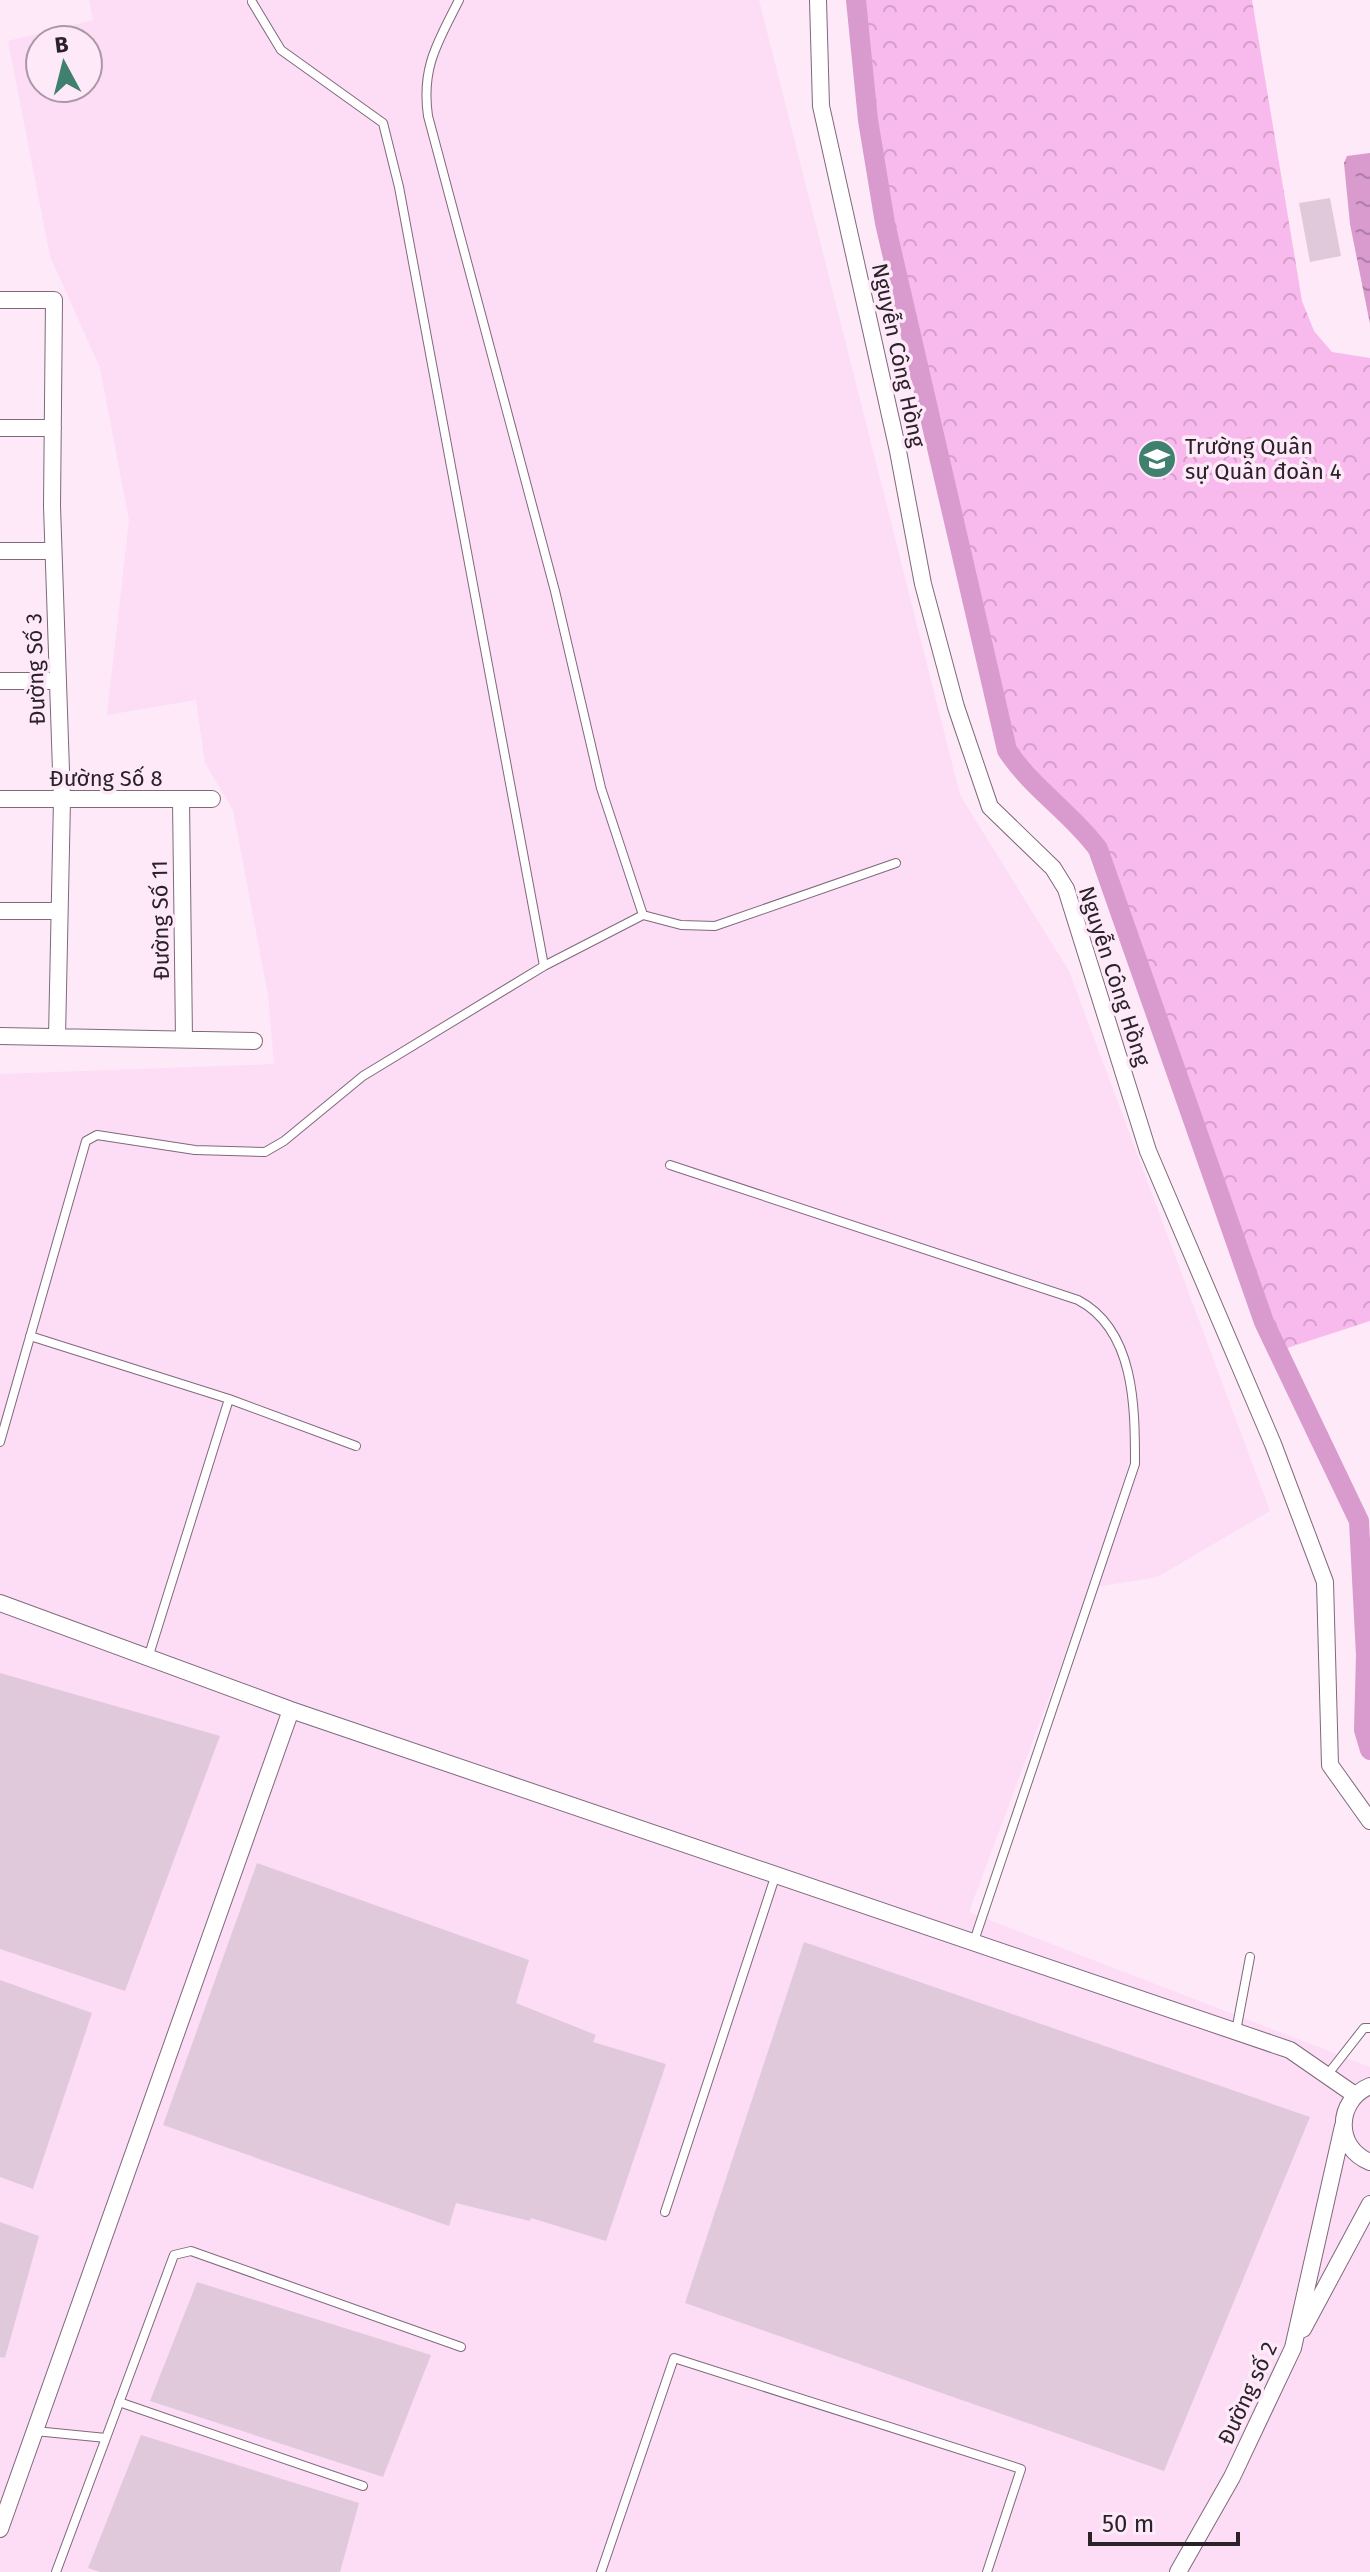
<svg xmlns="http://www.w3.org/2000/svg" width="1370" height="2572" font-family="'Fira Sans',sans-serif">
	<defs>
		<pattern id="forest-crowns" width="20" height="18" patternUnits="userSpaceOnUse" patternTransform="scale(2)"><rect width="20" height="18" fill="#f8b9ec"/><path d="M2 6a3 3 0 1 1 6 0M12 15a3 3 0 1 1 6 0" fill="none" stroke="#d59fca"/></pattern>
		<pattern id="water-ripples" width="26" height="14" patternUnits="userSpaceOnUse" patternTransform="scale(2)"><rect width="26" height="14" fill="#d99acd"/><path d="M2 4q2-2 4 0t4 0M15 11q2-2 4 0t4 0" fill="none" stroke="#b07da6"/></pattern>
	</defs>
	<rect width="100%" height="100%" fill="#fde9f8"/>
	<path fill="#fcddf5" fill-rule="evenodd" d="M 89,0 L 759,0 L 960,795 L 1069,971 L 1270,1511 L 1157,1577 L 1090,1588 L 969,1912 L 1370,2067 L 1370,2572 L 0,2572 L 0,1074 L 274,1064 L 268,995 L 233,810 L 205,763 L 196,700 L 107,715 L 129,520 L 100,368 L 50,256 L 8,41 L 93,20 ZM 40,40 L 88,40 L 88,88 L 40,88 Z"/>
	<path fill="url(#forest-crowns)" d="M 862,0 L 1252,0 L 1302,301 L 1314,331 L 1332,352 L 1370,358 L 1370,1321 L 1284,1349 L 1226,1206 L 1102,842 C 1079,801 1033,783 1013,740 L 887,214 Z"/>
	<path fill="url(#water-ripples)" d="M 1370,153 L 1370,324 L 1350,224 L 1344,163 L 1347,156 Z"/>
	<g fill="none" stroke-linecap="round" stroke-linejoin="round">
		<path stroke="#d99acd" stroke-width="20" d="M 856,0 L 868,120 L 885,223 L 1007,750 C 1032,789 1071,812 1098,849 L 1264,1322 L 1359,1521 L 1366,1655 L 1364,1730 L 1370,1750"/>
	</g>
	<path fill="#e1c9dc" d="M 1330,198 L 1341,256 L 1310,262 L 1299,203 Z
		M 0,1673 L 220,1736 L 125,1991 L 0,1949 Z
		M 257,1863 L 529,1960 L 516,2003 L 596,2035 L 593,2042 L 666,2064 L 606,2241 L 531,2218 L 530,2221 L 456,2203 L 449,2226 L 163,2125 Z
		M 804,1942 L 1310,2117 L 1164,2471 L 685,2303 Z
		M 0,1980 L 92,2013 L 33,2189 L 0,2177 Z
		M 0,2222 L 39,2236 L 5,2358 L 0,2357 Z
		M 197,2282 L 431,2355 L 383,2477 L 150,2401 Z
		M 141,2435 L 359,2503 L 340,2572 L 100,2572 L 88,2568 Z"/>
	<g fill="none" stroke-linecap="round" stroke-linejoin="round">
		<defs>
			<path id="service" d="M 459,0 C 438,42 421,67 428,116 L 555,591 L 601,788 L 643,915 L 681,925 L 715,926 L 896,863
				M 252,2 L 281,50 L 383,123 L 399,187 L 544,966
				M 670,1165 L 1078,1300 C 1135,1330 1135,1407 1135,1464 L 974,1941
				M 30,1336 L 229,1399 L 356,1446
				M 0,1442 L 86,1141 L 97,1135 L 195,1150 L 265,1152 L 284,1141 L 363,1076 L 544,966 L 643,915
				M 148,1658 L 229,1399
				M 1236,2031 L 1250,1957
				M 1328,2074 L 1364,2028 L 1370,2028
				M 665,2212 L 776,1874
				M 119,2402 L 363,2486
				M 35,2431 L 106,2438 L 174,2255 L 191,2251 L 461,2347
				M 56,2572 L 106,2438
				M 601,2572 L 674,2358 L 1021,2469 L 987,2572"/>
			<path id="minor" d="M 818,0 L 821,106 L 898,451 L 923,584 L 956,707 L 990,807 L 1053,868 L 1066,889 L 1148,1151 L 1273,1444 L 1325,1582 L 1330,1765 L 1370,1821
				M 0,300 L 54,300 L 52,506 L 62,800 L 57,1037
				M 0,428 L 53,428
				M 0,551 L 53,551
				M 0,681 L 57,681
				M 0,799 L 212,799
				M 181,800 L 184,1039
				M 0,911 L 59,911
				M 0,1036 L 254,1041
				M 0,1603 L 291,1710 L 1290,2050 L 1355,2095
				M 1370,2086 C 1336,2100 1334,2148 1370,2162
				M 1303,2329 L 1370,2204
				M 0,2529 L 291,1710
				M 1178,2572 L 1232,2477 L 1293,2348 L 1343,2126"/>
		</defs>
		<use href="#service" stroke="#7f697b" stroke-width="10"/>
		<use href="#minor" stroke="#7f697b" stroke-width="18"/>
		<use href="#service" stroke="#fff" stroke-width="8"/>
		<use href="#minor" stroke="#fff" stroke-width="16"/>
	</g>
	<defs>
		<symbol id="school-disc" viewBox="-11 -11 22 22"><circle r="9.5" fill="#40806f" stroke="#fde9f8"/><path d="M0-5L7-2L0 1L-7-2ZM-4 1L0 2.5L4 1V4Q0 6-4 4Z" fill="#fff"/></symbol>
	</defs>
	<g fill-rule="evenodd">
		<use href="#school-disc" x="1135" y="437" width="44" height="44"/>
	</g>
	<g text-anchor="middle" stroke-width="7" stroke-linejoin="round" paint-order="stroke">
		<g font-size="22" fill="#2b2229" stroke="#fde9f8">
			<text transform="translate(899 355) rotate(78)" y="8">Nguyễn Công Hồng</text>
			<text transform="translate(35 669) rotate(-92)" y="8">Đường Số 3</text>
			<text x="106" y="786">Đường Số 8</text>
			<text transform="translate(160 920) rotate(-91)" y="8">Đường Số 11</text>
			<text transform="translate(1115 976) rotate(72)" y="8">Nguyễn Công Hồng</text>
			<text transform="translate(1247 2393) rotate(-65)" y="8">Đường số 2</text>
		</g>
		<g font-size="22" fill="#2b2229" stroke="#fde9f8" text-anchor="start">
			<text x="1185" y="454">Trường Quân<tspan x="1185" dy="25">sự Quân đoàn 4</tspan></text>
		</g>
	</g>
	<g transform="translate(64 64) rotate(353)"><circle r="38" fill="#fde9f8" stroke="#a999a5" stroke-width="2"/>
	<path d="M0-6L14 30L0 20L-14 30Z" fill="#40806f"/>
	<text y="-12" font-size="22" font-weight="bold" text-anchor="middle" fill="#2b2229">B</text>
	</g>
	<path d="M1090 2532v12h148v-12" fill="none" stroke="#2b2229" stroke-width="4"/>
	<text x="1102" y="2532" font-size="24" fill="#2b2229" stroke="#fde9f8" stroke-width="6" paint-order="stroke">50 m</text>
</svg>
